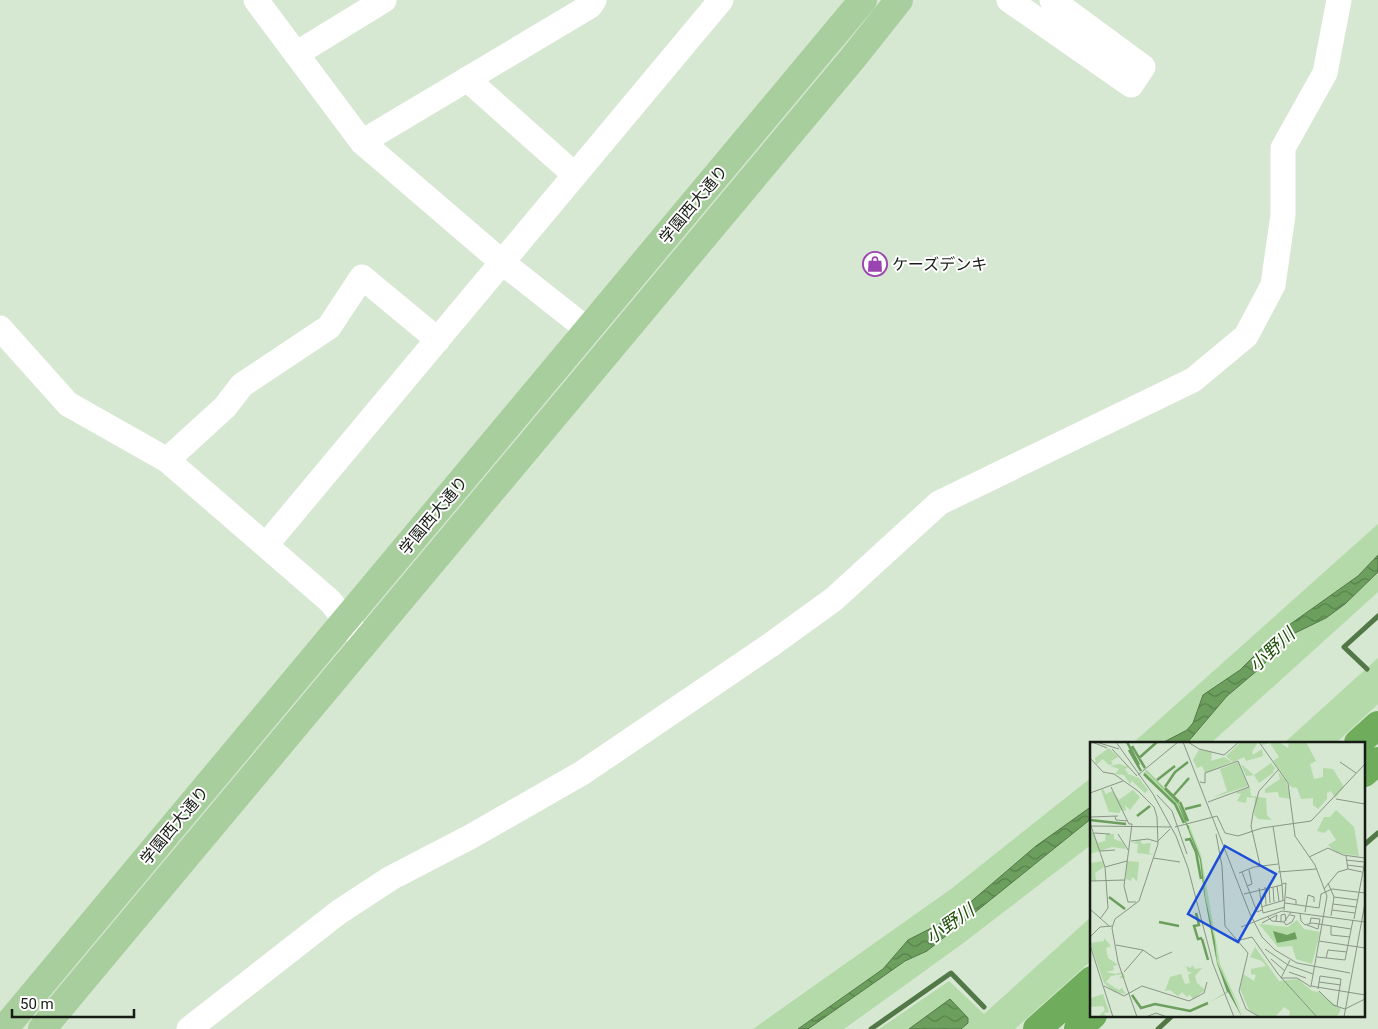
<svg xmlns="http://www.w3.org/2000/svg" width="1378" height="1029" font-family="Roboto,'Noto Sans JP',sans-serif">
	<defs>
		<pattern id="water-waves" width="16" height="10" patternUnits="userSpaceOnUse" patternTransform="scale(1.25)"><rect width="16" height="10" fill="#6c9f5d"/><path d="M0 5q4-4 8 0t8 0" fill="none" stroke="#58814c"/></pattern>
	</defs>
	<rect width="100%" height="100%" fill="#d6e7d2"/>
	<path fill="#b3daa8" d="M 1378,524 L 1378,555 L 1358,576 L 1289,625 L 1262,648 L 1240,670 L 1204,695 L 1193,723 L 1187,730 L 1162,743 L 1133,743 Z
		M 1378,572 L 1378,592 L 1211,743 L 1187,743 L 1227,696 L 1259,669 L 1295,633 L 1326,618 L 1345,604 Z
		M 1378,658 L 1378,704 L 1336,743 L 1284,743 Z
		M 1092,777 L 1092,806 L 1036,846 L 953,918 L 908,940 L 883,969 L 798,1029 L 753,1029 L 951,889 Z
		M 1092,818 L 1092,844 L 962,944 L 844,1029 L 808,1029 L 905,961 L 927,951 Z
		M 1092,916 L 1092,960 L 1015,1029 L 961,1029 L 968,1023 L 950,999 L 909,1029 L 879,1029 L 949,981 L 984,1014 Z"/>
	<path fill="url(#water-waves)" stroke="#527847" d="M 1378,555 L 1378,572 L 1345,604 L 1326,618 L 1295,633 L 1259,669 L 1227,696 L 1187,743 L 1162,743 L 1187,730 L 1193,723 L 1203,695 L 1240,670 L 1262,648 L 1289,625 L 1358,576 Z
		M 1092,806 L 1092,818 L 927,951 L 905,961 L 808,1029 L 798,1029 L 883,969 L 908,940 L 953,917 L 1036,846 Z
		M 950,999 L 968,1018 L 968,1023 L 961,1029 L 909,1029 Z"/>
	<g fill="none" stroke-linecap="round" stroke-linejoin="round">
		<path stroke="#527847" stroke-width="5" d="M 1367,669 L 1344,647 L 1378,616
			M 1364,845 L 1378,833
			M 871,1029 L 951,973 L 984,1007
			M 1158,1029 L 1173,1015"/>
		<path stroke="#fff" stroke-width="25" d="M 256,0 L 362,142 L 503,263 L 588,330
			M 1009,0 L 1131,85 L 1143,67 L 1052,0
			M 296,54 L 384,0
			M 467,79 L 575,175
			M 362,142 L 590,6 L 594,0
			M 0,328 L 68,404 L 167,460 L 330,601 L 364,643
			M 167,460 L 225,407 L 242,385 L 329,327 L 362,277 L 438,340
			M 266,545 L 721,0
			M 189,1029 L 339,912 L 391,878 L 470,837 L 582,773 L 769,646 L 834,599 L 939,503 L 1193,380 L 1246,336 L 1273,285 L 1283,215 L 1283,148 L 1325,73 L 1339,0"/>
		<path stroke="#a9ce9d" stroke-width="28" d="M 4,1029 L 863,0
			M 42,1029 L 853,58 L 899,0"/>
		<path stroke="#6fad5c" stroke-width="28" d="M 1358,743 L 1378,725
			M 1364,773 L 1378,761
			M 1037,1029 L 1092,980
			M 1078,1029 L 1093,1015"/>
	</g>
	<defs>
		<symbol id="shop-ring" viewBox="-11 -11 22 22"><circle r="9.5" fill="#fff" stroke="#9a44b1" stroke-width="1.5"/><path d="M-5-2.5h2.3a2.7 3.5 0 0 1 5.4 0H5L5.5 6h-11ZM-1.5-2.5h3a1.5 2.3 0 0 0-3 0Z" fill="#9a44b1"/></symbol>
	</defs>
	<g fill-rule="evenodd">
		<use href="#shop-ring" x="861" y="250" width="28" height="28"/>
	</g>
	<g text-anchor="middle" stroke-width="4" stroke-linejoin="round" paint-order="stroke">
		<g font-size="16" fill="#161c14" stroke="#fff">
			<text transform="translate(693 204) rotate(-50)" y="6">学園西大通り</text>
			<text transform="translate(433 515) rotate(-50)" y="6">学園西大通り</text>
			<text transform="translate(174 825) rotate(-50)" y="6">学園西大通り</text>
		</g>
		<g font-size="16" fill="#161c14" stroke="#fff" text-anchor="start">
			<text x="892" y="270">ケーズデンキ</text>
		</g>
		<g font-size="18" font-style="italic" fill="#1c4e06" stroke="#fff">
			<text transform="translate(1272 650) rotate(-43)" y="6">小野川</text>
			<text transform="translate(950 924) rotate(-35)" y="6">小野川</text>
		</g>
	</g>
	<g transform="translate(1090 742)">
		<rect width="275" height="275" fill="#d6e7d2"/>
		<path d="M 19,6 L 28,15 L 21,19 L 23,22 L 19,23 L 13,17 L 6,23 L 5,16 ZM 148,20 L 158,44 L 122,56 L 137,49 L 130,27 ZM 57,28 L 89,60 L 99,80 L 92,81 L 87,64 L 58,38 L 53,31 ZM 96,83 L 99,83 L 111,113 L 130,222 L 154,275 L 127,222 L 109,117 ZM 14,119 L 14,125 L 5,131 L 6,139 L 0,139 L 0,121 ZM 13,252 L 19,270 L 13,271 L 18,275 L 8,275 L 15,268 L 13,264 L 0,265 L 1,256 Z" fill="#b3daa8"/>
		<path d="M 151,0 L 168,0 L 162,10 L 163,13 L 172,7 L 173,14 L 156,19 L 154,15 L 143,20 L 136,14 ZM 171,0 L 189,0 L 198,6 L 199,0 L 216,0 L 226,19 L 220,22 L 224,37 L 233,35 L 233,26 L 243,27 L 254,45 L 245,56 L 241,49 L 237,51 L 237,57 L 228,67 L 223,63 L 223,56 L 211,57 L 207,46 L 201,45 L 183,19 L 189,15 L 180,1 L 172,3 ZM 109,8 L 122,10 L 121,19 L 134,15 L 142,20 L 115,31 L 112,24 L 107,26 L 103,18 ZM 181,21 L 185,26 L 183,31 L 169,41 L 164,33 L 156,34 L 151,22 L 164,33 ZM 29,22 L 39,25 L 35,27 L 38,32 L 49,36 L 58,48 L 55,51 L 42,39 L 40,42 L 34,33 L 25,32 L 29,27 L 20,24 ZM 188,30 L 196,39 L 201,57 L 189,55 L 188,50 L 175,51 L 175,47 L 190,37 ZM 160,45 L 161,54 L 176,56 L 177,73 L 182,78 L 168,77 L 164,73 L 165,56 L 157,55 L 156,61 L 147,59 L 151,52 L 145,51 ZM 13,47 L 16,52 L 22,49 L 29,58 L 43,48 L 50,55 L 40,68 L 35,63 L 36,69 L 30,68 L 30,71 L 19,70 L 11,48 ZM 246,68 L 264,85 L 269,114 L 247,111 L 238,103 L 246,98 L 239,87 L 234,91 L 227,89 L 234,75 L 240,75 ZM 0,90 L 3,90 L 8,101 L 15,99 L 16,92 L 24,92 L 24,97 L 32,100 L 36,107 L 22,105 L 0,112 ZM 50,98 L 52,102 L 61,101 L 59,111 L 64,113 L 47,111 L 48,102 L 42,101 ZM 37,119 L 49,120 L 47,139 L 42,135 L 41,139 L 36,137 ZM 14,196 L 21,204 L 16,206 L 18,216 L 28,223 L 23,224 L 24,228 L 16,230 L 26,232 L 32,230 L 34,232 L 35,236 L 29,236 L 33,232 L 21,234 L 16,240 L 29,248 L 32,246 L 36,252 L 24,250 L 14,241 L 0,201 L 14,199 ZM 165,205 L 189,239 L 208,237 L 222,249 L 229,250 L 251,267 L 247,275 L 199,275 L 200,269 L 194,265 L 185,275 L 171,275 L 159,268 L 150,247 L 153,232 L 164,239 L 166,233 L 161,232 L 161,227 L 176,224 L 172,219 L 160,215 ZM 102,223 L 105,227 L 112,226 L 105,234 L 107,241 L 115,248 L 103,257 L 100,253 L 104,249 L 97,255 L 92,250 L 88,254 L 80,248 L 75,249 L 80,235 L 91,232 L 95,242 L 100,241 L 98,233 L 102,230 L 98,230 L 96,224 L 101,226 Z" fill="#b3daa8"/>
		<path d="M 207,178 L 214,187 L 230,190 L 222,222 L 206,217 L 202,204 L 188,205 L 169,182 L 198,185 Z" fill="#b3daa8"/>
		<path d="M 48,20 L 88,61 L 96,77 L 96,80 L 99,85 L 99,87 L 106,104 L 111,117 L 113,133 L 115,154 L 125,200 L 127,220 L 152,275 L 138,250 L 120,260 L 137,250 L 127,221 L 114,152 L 110,117 L 88,62 ZM 183,189 L 197,193 L 205,190 L 207,197 L 187,201 Z" fill="#6c9f5d"/>
		<path fill="none" stroke="#6c9f5d" stroke-width="2.5" d="M 37,0 L 49,23M 42,4 L 55,26M 39,8 L 51,29M 49,16 L 67,0M 54,32 L 85,62 L 94,81M 67,38 L 85,24M 75,45 L 85,30 L 98,20M 75,46 L 89,60M 84,53 L 99,36M 90,60 L 98,79M 95,67 L 111,63M 47,74 L 60,64M 0,78 L 36,82M 95,98 L 100,97 L 106,110M 106,110 L 111,137M 19,155 L 35,167M 106,171 L 109,183 L 104,184 L 108,197 L 112,196M 69,180 L 89,184M 112,197 L 118,218M 42,253 L 51,266 L 65,262 L 100,269 L 118,261"/>
		<path fill="none" stroke="#899686" stroke-width="1" d="M 2,0 L 17,6M 6,0 L 29,7M 26,0 L 63,52 L 86,94 L 98,126 L 123,222 L 144,275M 93,0 L 160,172 L 172,195 L 185,208 L 207,221 L 260,231M 98,0 L 109,7 L 134,13 L 149,0M 169,0 L 198,41 L 205,94 L 225,123 L 237,154 L 221,244 L 275,253M 22,7 L 47,34M 0,16 L 13,30 L 24,32 L 48,49 L 64,65 L 67,75 L 68,102 L 49,159 L 25,177 L 22,186 L 28,220 L 47,275M 250,20 L 266,31M 48,33 L 88,0M 110,40 L 115,41 L 115,31 L 148,19 L 159,45 L 118,60M 21,45 L 39,82 L 42,82 L 34,144 L 38,160 L 46,160M 0,51 L 33,39M 67,53 L 82,69 L 97,112M 246,57 L 275,62M 25,74 L 26,78 L 38,79M 0,75 L 28,74M 0,81 L 15,125 L 18,166 L 10,177M 1,84 L 81,85M 85,85 L 127,74 L 135,91 L 148,94 L 172,86 L 221,79 L 275,22M 4,91 L 20,92M 28,92 L 38,108M 126,92 L 132,124 L 135,184 L 158,211 L 149,249 L 156,267 L 170,275M 41,99 L 58,97 L 68,100M 68,99 L 80,87M 10,109 L 25,108M 256,114 L 258,127 L 272,130M 219,115 L 238,106 L 253,113 L 275,116M 63,116 L 90,120M 256,118 L 274,120M 170,123 L 161,84 L 163,71 L 169,49 L 188,28M 257,123 L 273,125M 15,125 L 37,119M 152,130 L 167,170 L 172,168M 188,130 L 226,127M 149,131 L 164,125 L 188,122M 0,139 L 35,138M 238,141 L 244,155 L 241,174M 192,142 L 196,141 L 194,168M 192,143 L 193,158M 157,144 L 162,142 L 159,128M 187,144 L 189,159M 175,145 L 176,163M 179,145 L 180,161M 183,145 L 184,160M 169,146 L 173,171M 234,147 L 248,130 L 258,127M 154,152 L 192,143 L 183,84M 196,155 L 206,158 L 206,163M 244,155 L 267,158M 195,161 L 229,166 L 231,152 L 242,147 L 275,151M 243,162 L 266,165M 171,165 L 195,158M 0,167 L 19,184M 242,168 L 265,171M 215,170 L 218,153 L 224,155 L 224,160M 173,171 L 195,165M 210,171 L 211,179 L 215,183 L 222,181 L 261,187M 177,174 L 182,179 L 194,180 L 201,170M 264,177 L 275,119M 191,180 L 191,173 L 195,172 L 196,179M 194,180 L 196,183 L 202,180 L 205,174 L 200,173M 172,181 L 187,173 L 186,179M 217,183 L 228,187 L 230,177 L 221,176 L 220,181M 241,184 L 241,193 L 260,195M 151,185 L 192,169 L 275,180M 0,195 L 10,185 L 22,184M 150,198 L 162,195 L 188,232 L 227,275M 229,199 L 275,206M 0,203 L 23,275M 26,203 L 53,208 L 66,217 L 82,210M 175,207 L 198,223 L 223,232M 227,215 L 255,218 L 263,178M 236,216 L 238,208 L 257,210M 181,217 L 195,229M 34,230 L 53,208M 199,230 L 216,236M 191,236 L 207,236 L 221,245M 191,236 L 200,218M 229,240 L 251,243M 14,244 L 34,254 L 52,244 L 99,259 L 114,251 L 117,240M 228,247 L 230,234 L 251,237 L 247,264M 229,249 L 243,263 L 255,267 L 275,257M 56,275 L 66,271 L 77,275M 254,275 L 275,161"/>
		<path fill="#1d4ed8" fill-opacity="0.15" stroke="#1d4ed8" stroke-width="2.5" d="M 135,104 L 186,132 L 148,200 L 98,172 Z"/>
		<rect width="275" height="275" fill="none" stroke="#161c14" stroke-width="2.5"/>
	</g>
	<path d="M12 1009v8h122v-8" fill="none" stroke="#161c14" stroke-width="2.5"/>
	<text x="20" y="1009" font-size="15" fill="#161c14" stroke="#ffffff" stroke-width="4" paint-order="stroke">50 m</text>
</svg>
